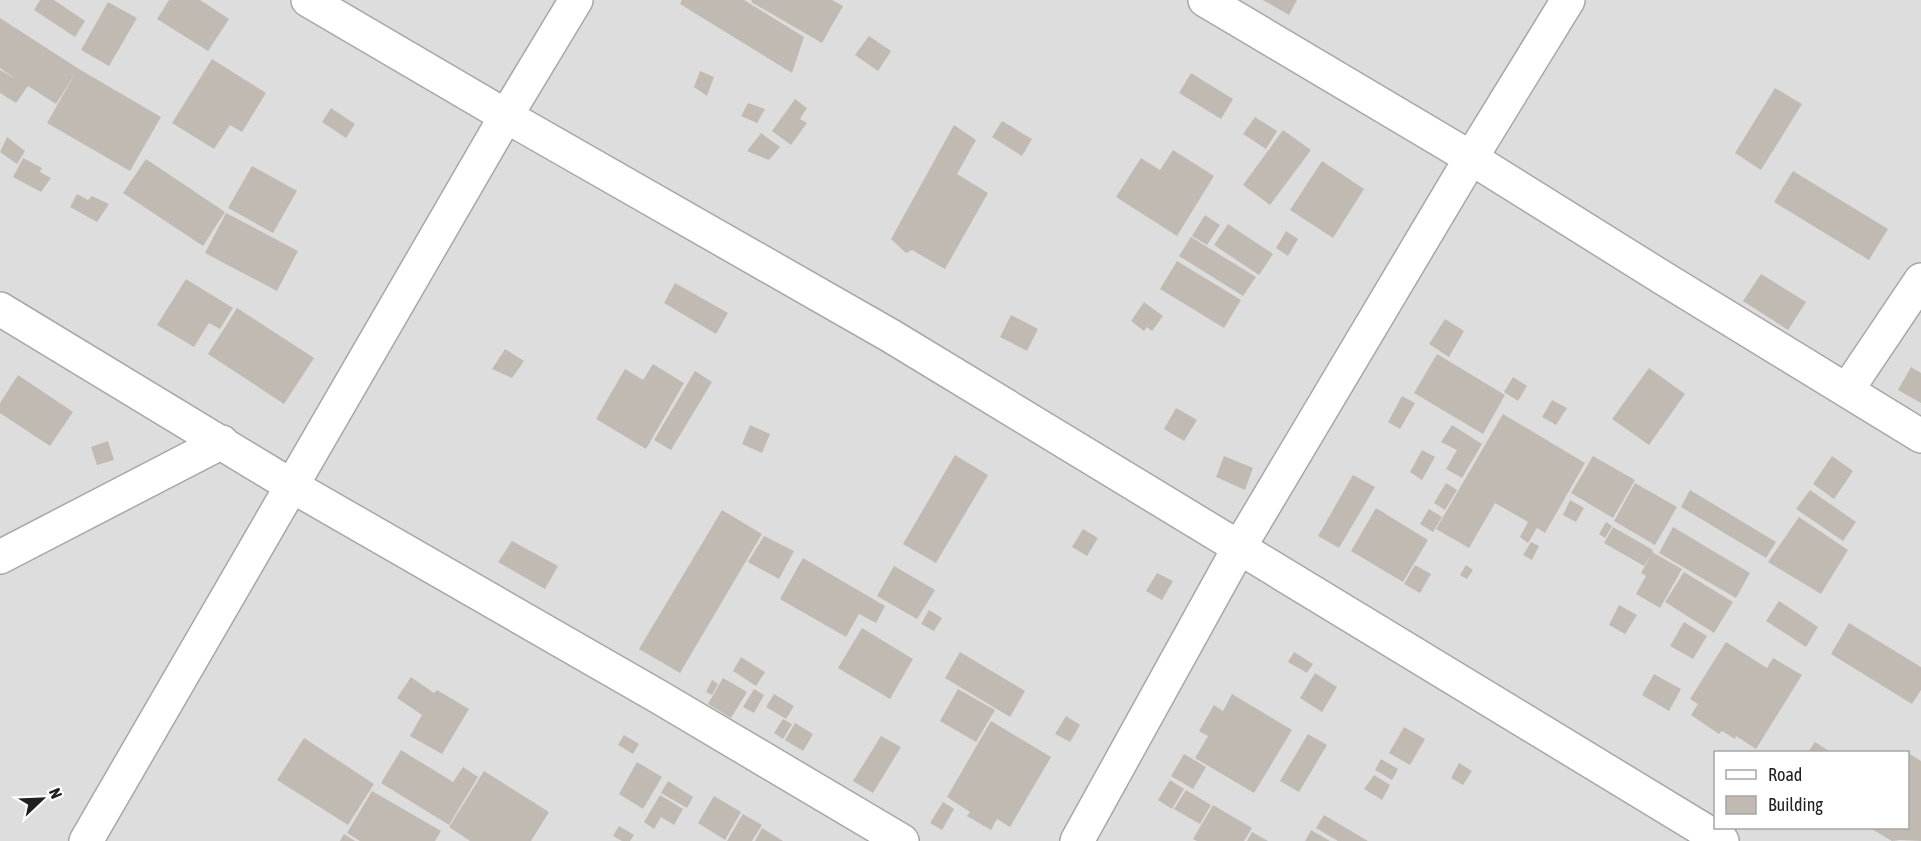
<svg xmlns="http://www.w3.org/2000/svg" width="1921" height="841" font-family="'Asap Condensed',sans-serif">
	<rect width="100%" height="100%" fill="#f0eee6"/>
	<path fill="#dedddd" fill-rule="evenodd" d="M 0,0 L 1921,0 L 1921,841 L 0,841 ZM 1716,752 L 1908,752 L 1908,828 L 1716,828 Z"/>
	<path fill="#c1bab2" d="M 40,0 L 54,0 L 85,21 L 75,37 L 34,10 Z
		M 169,0 L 200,0 L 229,19 L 208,51 L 157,19 Z
		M 682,0 L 744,0 L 804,37 L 792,73 L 680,4 Z
		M 752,0 L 832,0 L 843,6 L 822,43 L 751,2 Z
		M 1263,0 L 1297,0 L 1289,15 Z
		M 108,2 L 137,18 L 109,66 L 81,50 Z
		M 0,18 L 79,69 L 161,117 L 130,171 L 47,123 L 76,72 L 56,104 L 28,86 L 16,103 L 0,93 L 0,70 L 16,79 L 0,68 Z
		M 869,36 L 891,51 L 878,71 L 855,55 Z
		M 212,59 L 266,93 L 242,132 L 230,125 L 214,149 L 172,123 Z
		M 700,71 L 714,77 L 707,96 L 694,87 Z
		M 1191,73 L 1233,99 L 1221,119 L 1179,93 Z
		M 1775,88 L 1802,104 L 1761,170 L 1735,153 Z
		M 795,99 L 807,108 L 800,119 L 807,123 L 791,145 L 772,131 Z
		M 748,103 L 765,109 L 757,123 L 741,116 Z
		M 331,108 L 355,124 L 346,138 L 322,122 Z
		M 1255,117 L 1277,131 L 1266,149 L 1243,134 Z
		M 1002,121 L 1032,139 L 1022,156 L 992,137 Z
		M 954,125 L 976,140 L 957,174 L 988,193 L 945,269 L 912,250 L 906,253 L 891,239 Z
		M 1283,130 L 1311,150 L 1270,205 L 1243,185 Z
		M 761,133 L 780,147 L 769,160 L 747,151 Z
		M 7,137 L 25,151 L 17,164 L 0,152 Z
		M 1173,150 L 1214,176 L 1177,236 L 1116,197 L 1141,158 L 1160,170 Z
		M 23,158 L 42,168 L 40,172 L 51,178 L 41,192 L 13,177 Z
		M 146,159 L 225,212 L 203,246 L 123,193 Z
		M 1322,161 L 1364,189 L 1333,238 L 1290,210 Z
		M 252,166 L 297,191 L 273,233 L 228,208 Z
		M 1793,171 L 1888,229 L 1869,260 L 1774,202 Z
		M 77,194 L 88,200 L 92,196 L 109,204 L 97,222 L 70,207 Z
		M 226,213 L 298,251 L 277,291 L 205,253 Z
		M 1205,215 L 1220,225 L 1207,245 L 1192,236 Z
		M 1228,224 L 1273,254 L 1259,275 L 1214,245 Z
		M 1286,231 L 1298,239 L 1288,256 L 1276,248 Z
		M 1191,237 L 1256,277 L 1243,296 L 1179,256 Z
		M 1177,261 L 1241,300 L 1224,328 L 1160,289 Z
		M 1761,274 L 1806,302 L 1788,330 L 1743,301 Z
		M 186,279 L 233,308 L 220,329 L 209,323 L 194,347 L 157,325 Z
		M 675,283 L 728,313 L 716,334 L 664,303 Z
		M 1144,302 L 1163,316 L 1152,331 L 1147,327 L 1144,331 L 1131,321 Z
		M 237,308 L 314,358 L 284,404 L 208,354 Z
		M 1011,315 L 1038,329 L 1027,351 L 1000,337 Z
		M 1445,319 L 1464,331 L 1449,357 L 1429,344 Z
		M 505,349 L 524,361 L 512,378 L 492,369 Z
		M 1437,354 L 1505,395 L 1483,434 L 1414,393 Z
		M 653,364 L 684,383 L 646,449 L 596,419 L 625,369 L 643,380 Z
		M 1911,367 L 1921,373 L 1921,403 L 1898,390 Z
		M 1649,368 L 1685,394 L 1649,445 L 1612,419 Z
		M 695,371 L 712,382 L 671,450 L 654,440 Z
		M 18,375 L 73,412 L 50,446 L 0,413 L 0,403 Z
		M 1513,377 L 1527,386 L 1518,401 L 1504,392 Z
		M 1402,396 L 1415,403 L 1400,429 L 1388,422 Z
		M 1552,400 L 1567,408 L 1556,425 L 1542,417 Z
		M 1176,408 L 1197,420 L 1184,441 L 1164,429 Z
		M 1503,414 L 1585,463 L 1545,533 L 1537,528 L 1528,543 L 1520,537 L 1528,522 L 1495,503 L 1469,548 L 1436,529 Z
		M 750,425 L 770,434 L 762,453 L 742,444 Z
		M 1452,425 L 1482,444 L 1462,478 L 1446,469 L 1457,450 L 1441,442 Z
		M 108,441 L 114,460 L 97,465 L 91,447 Z
		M 1422,450 L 1435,457 L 1422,480 L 1410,472 Z
		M 955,455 L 988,475 L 936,563 L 903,544 Z
		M 1224,456 L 1253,468 L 1245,490 L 1216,477 Z
		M 1593,456 L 1635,480 L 1613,518 L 1571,493 Z
		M 1832,456 L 1853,471 L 1834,499 L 1813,484 Z
		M 1353,475 L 1375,487 L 1339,548 L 1318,536 Z
		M 1446,483 L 1457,490 L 1445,510 L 1434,503 Z
		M 1635,483 L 1677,507 L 1655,545 L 1614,521 Z
		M 1690,490 L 1776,542 L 1766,558 L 1681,507 Z
		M 1810,490 L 1856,522 L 1843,541 L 1796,509 Z
		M 1570,500 L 1584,508 L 1576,522 L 1563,515 Z
		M 1376,508 L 1428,540 L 1403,582 L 1351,551 Z
		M 1429,509 L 1442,517 L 1433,532 L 1420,524 Z
		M 722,510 L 762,534 L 680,673 L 639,649 Z
		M 1799,517 L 1848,550 L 1821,594 L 1768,562 Z
		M 1606,522 L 1612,526 L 1605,538 L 1599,534 Z
		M 1613,527 L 1653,550 L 1652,552 L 1682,569 L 1660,608 L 1636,594 L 1646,576 L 1641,573 L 1651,555 L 1644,566 L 1604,543 Z
		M 1673,527 L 1750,573 L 1736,598 L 1659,553 Z
		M 1083,529 L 1098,538 L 1087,556 L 1072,547 Z
		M 764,536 L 794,551 L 779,579 L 748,562 Z
		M 512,541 L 558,566 L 545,589 L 498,562 Z
		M 1531,542 L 1539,546 L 1532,560 L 1523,555 Z
		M 803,558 L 885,606 L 876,623 L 859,614 L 846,637 L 780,599 Z
		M 1415,565 L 1431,574 L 1420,593 L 1404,584 Z
		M 1466,565 L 1473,570 L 1467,579 L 1460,575 Z
		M 894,566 L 935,590 L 917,619 L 877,596 Z
		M 1684,572 L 1733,602 L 1714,633 L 1665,602 Z
		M 1157,573 L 1173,581 L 1162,600 L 1146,591 Z
		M 1779,601 L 1818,627 L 1806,647 L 1766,621 Z
		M 1619,605 L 1637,615 L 1625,634 L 1609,625 Z
		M 929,610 L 942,618 L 934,631 L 921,624 Z
		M 1684,622 L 1707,636 L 1693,659 L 1670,646 Z
		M 1849,623 L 1921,667 L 1921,690 L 1912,704 L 1831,654 Z
		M 862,628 L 913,659 L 890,699 L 838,668 Z
		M 1726,642 L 1767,668 L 1773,658 L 1802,675 L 1756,749 L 1736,736 L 1735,739 L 1722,731 L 1719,734 L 1691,715 L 1698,704 L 1690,699 Z
		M 960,652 L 1025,691 L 1010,717 L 945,678 Z
		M 1294,652 L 1313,664 L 1307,673 L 1288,662 Z
		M 741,657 L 765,672 L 756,686 L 733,671 Z
		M 1315,673 L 1337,687 L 1322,712 L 1300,698 Z
		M 1654,674 L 1681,689 L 1669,711 L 1642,695 Z
		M 411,677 L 434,693 L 437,690 L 469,709 L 442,754 L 410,736 L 422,715 L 397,698 Z
		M 723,678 L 747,692 L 731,718 L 708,704 Z
		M 712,680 L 718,684 L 712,695 L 706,692 Z
		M 754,689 L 764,695 L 754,713 L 743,707 Z
		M 958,689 L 995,710 L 976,742 L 940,721 Z
		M 774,694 L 794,706 L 786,719 L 766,707 Z
		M 1232,694 L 1292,730 L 1254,793 L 1195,758 L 1208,736 L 1199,731 L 1214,705 L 1223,711 Z
		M 1066,716 L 1080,725 L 1070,742 L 1055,734 Z
		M 783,719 L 792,724 L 783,739 L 774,733 Z
		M 991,721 L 1051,757 L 1010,827 L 997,819 L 991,830 L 967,816 L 970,812 L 947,797 Z
		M 795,723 L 813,734 L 803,751 L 785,740 Z
		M 1404,727 L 1425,739 L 1410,765 L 1389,753 Z
		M 1308,734 L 1327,745 L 1299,792 L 1280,781 Z
		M 624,735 L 639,744 L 633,754 L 618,745 Z
		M 881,736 L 901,747 L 873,793 L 853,781 Z
		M 304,738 L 374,784 L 348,825 L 277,780 Z
		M 1815,742 L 1829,751 L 1828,752 L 1808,752 Z
		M 401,750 L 453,782 L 463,767 L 478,777 L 449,825 L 381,783 Z
		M 1908,753 L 1921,761 L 1921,841 L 1900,840 L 1892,841 L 1870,828 L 1908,828 Z
		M 1184,754 L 1206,767 L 1193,789 L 1171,776 Z
		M 1381,759 L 1398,769 L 1392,780 L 1375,770 Z
		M 637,762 L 662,777 L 643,809 L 619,794 Z
		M 1459,763 L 1472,771 L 1463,785 L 1451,778 Z
		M 484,771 L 549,812 L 531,841 L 470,841 L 449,827 Z
		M 1374,775 L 1390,785 L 1382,800 L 1364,789 Z
		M 1170,780 L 1184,789 L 1172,809 L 1158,800 Z
		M 668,781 L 693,797 L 687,808 L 661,793 Z
		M 1186,790 L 1211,805 L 1200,824 L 1174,809 Z
		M 372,791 L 441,831 L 435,841 L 360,841 L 347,833 Z
		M 660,795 L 683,809 L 674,825 L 661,817 L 654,829 L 644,822 Z
		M 714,796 L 741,812 L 725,840 L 698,823 Z
		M 943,802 L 954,809 L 942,830 L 930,823 Z
		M 1213,805 L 1252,828 L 1244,841 L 1197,841 L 1193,839 Z
		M 743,814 L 762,825 L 752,841 L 727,841 Z
		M 1324,815 L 1368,841 L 1338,841 L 1316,828 Z
		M 619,826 L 634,835 L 630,841 L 622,841 L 613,836 Z
		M 762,828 L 783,841 L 755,841 Z
		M 1311,830 L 1330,841 L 1305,841 Z
		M 1252,832 L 1268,841 L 1247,841 Z
		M 344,834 L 355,841 L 340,841 Z"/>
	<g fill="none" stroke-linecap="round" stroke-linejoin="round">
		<defs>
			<path id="minor" d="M 308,0 L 506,116 L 891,336 L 1722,841
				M 1205,0 L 1471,158 L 1663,278 L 1921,436
				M 0,309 L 292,486 L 659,697 L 902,841
				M 1847,390 L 1921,280
				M 0,557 L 222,442
				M 86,841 L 506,116 L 576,0
				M 1077,841 L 1240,546 L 1471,158 L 1568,0"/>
		</defs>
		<use href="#minor" stroke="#a7a7a7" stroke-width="36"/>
		<use href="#minor" stroke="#fff" stroke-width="33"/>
	</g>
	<rect x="1714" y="751" width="195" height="78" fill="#ffffff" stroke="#a6a6a6" stroke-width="1.5"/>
	<rect x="1726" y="770" width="30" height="9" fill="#ffffff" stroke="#a6a6a6" stroke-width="1.5"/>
	<text x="1768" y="781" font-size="18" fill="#202020">Road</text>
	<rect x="1726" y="796" width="30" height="18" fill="#c1bab2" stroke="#a6a6a6" stroke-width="1.5"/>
	<text x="1768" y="811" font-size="18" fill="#202020">Building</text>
	<g transform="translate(42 799) rotate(67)" stroke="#ffffff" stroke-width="4.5" paint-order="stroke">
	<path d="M0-4.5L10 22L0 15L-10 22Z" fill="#202020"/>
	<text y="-9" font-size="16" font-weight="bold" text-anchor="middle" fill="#202020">N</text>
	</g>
</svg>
